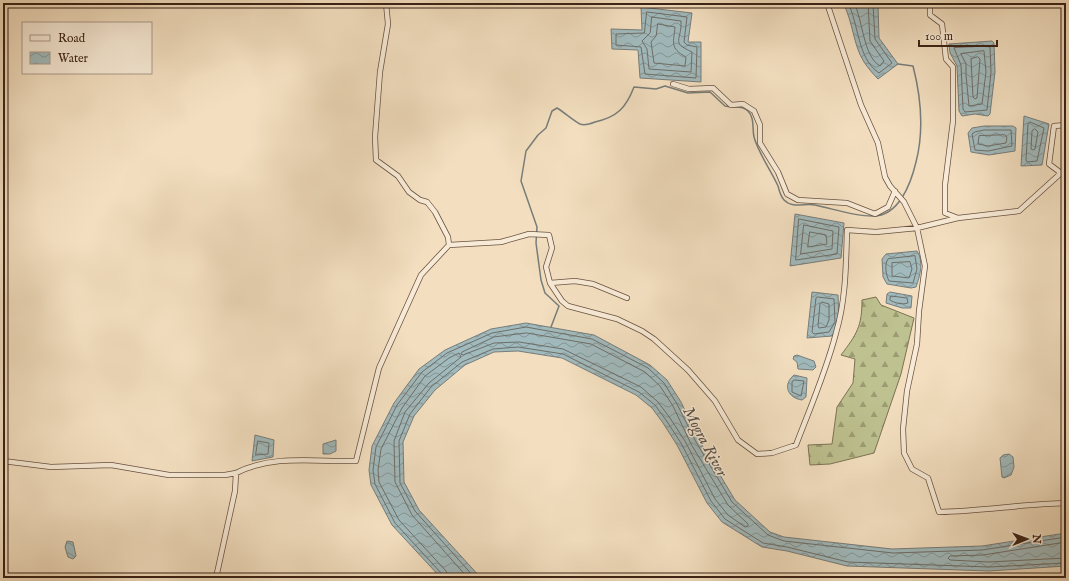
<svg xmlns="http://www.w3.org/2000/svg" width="1069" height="581" font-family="'IM FELL English',serif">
	<defs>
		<pattern id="forest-firs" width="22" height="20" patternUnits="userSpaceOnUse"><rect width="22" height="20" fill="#bec190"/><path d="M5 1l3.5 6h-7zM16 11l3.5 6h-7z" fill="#9c9c74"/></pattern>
		<pattern id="water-waves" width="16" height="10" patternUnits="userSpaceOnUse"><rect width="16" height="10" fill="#a1babd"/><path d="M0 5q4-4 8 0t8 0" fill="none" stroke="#849798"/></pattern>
	</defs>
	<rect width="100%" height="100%" fill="#f3dfc0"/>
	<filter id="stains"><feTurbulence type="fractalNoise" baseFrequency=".005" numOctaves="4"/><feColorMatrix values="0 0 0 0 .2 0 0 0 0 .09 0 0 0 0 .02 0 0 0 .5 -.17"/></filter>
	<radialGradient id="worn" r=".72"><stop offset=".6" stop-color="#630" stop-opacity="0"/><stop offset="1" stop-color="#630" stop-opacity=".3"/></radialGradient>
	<path fill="url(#forest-firs)" stroke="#7c7252" d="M 876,297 L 881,305 L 914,318 L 901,374 L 874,453 L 830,464 L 810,465 L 808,445 L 832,444 L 837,407 L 853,383 L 855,359 L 841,355 C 857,334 862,326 862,300 Z"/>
	<path fill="url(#water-waves)" stroke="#787d7a" d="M 843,3 L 878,3 L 879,38 L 898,64 L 878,79 C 873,74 868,68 864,62 C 853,45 853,21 843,3 Z
		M 641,7 L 692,13 L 688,42 L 701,42 L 701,82 L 640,78 L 638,50 L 612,49 L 611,29 L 642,30 Z
		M 992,41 L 994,43 L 995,72 L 990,114 L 988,116 L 975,114 L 962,116 L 959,111 L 957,66 L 950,53 L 949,44 Z
		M 1024,116 L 1049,124 L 1042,165 L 1021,166 Z
		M 984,126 L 1013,126 L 1016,128 L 1015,151 L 989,155 L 971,152 L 968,133 L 972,128 Z
		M 795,214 L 844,223 L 841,258 L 790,266 Z
		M 917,251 C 924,261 920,276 916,287 L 911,288 L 887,284 L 883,277 L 882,259 L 886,254 Z
		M 812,292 L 838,295 L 839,323 L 832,336 L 807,338 Z
		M 890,292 L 912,296 L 911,308 L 902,308 L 886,303 L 887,294 Z
		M 526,323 L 594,335 L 650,365 L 667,380 L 681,402 L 699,440 L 735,500 L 770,532 L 784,537 L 892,549 L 982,546 L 1066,533 L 1066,566 L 989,571 L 847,566 L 787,551 L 762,547 L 722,522 L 707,503 L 677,445 L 663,423 L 652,408 L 636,395 L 562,358 L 518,351 L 494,352 L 465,365 L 435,390 L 414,416 L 403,442 L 404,482 L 419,510 L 481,578 L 441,578 L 392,525 L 371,485 L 369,470 L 372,446 L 394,403 L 419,369 L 445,350 L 491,329 Z
		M 797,355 L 814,361 L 816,367 L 813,370 L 798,369 L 797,362 L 793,359 L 794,356 Z
		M 794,375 L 807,378 L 806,397 L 802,400 C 788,398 782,385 794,375 Z
		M 255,435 L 274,440 L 273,457 L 252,461 Z
		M 336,440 L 336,451 L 330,454 L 323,454 L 323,444 Z
		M 1009,454 L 1013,457 L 1014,467 L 1011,475 L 1004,478 L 1002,477 L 1000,458 L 1003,455 Z
		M 67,541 L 73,542 L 76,556 L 73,559 L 68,557 L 65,547 Z"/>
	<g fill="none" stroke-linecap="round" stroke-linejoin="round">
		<path stroke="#6e6e69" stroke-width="1" d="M 848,3 C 859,24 857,58 879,73 L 892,63 L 875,39 L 873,3
			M 854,3 C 863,20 863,56 880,66 L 884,61 L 870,41 L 868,3
			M 647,12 L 687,17 L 684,42 L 687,45 L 697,47 L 696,78 L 645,74 L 641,47 L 616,45 L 616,34 L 644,33 Z
			M 652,17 L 681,21 C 682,41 670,42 692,52 L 691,72 L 649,69 L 647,49 L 642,41 L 650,33 Z
			M 658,24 L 675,27 C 674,42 669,48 686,57 L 685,66 L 654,63 L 651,42 L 656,36 Z
			M 988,46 L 990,47 L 991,72 L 987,110 L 965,112 L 963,109 L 961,65 L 954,48 Z
			M 984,51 L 986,72 L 982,104 L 969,106 L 966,75 L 966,64 L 961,54 Z
			M 978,57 L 980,59 L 977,98 L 975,99 L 973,97 L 971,59 Z
			M 1030,122 L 1044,128 L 1037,161 L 1027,162 L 1026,160 L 1028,124 Z
			M 1035,129 L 1038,132 L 1035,149 L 1033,150 L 1031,149 L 1032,131 Z
			M 985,130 L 1011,130 L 1012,146 L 988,151 L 975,150 L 972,134 L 975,132 Z
			M 1005,135 L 1007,137 L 1006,143 L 988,146 L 978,144 L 979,136 Z
			M 799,219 L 839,227 L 837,254 L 796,260 Z
			M 804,225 L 833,231 L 832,249 L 801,254 Z
			M 810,232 L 826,235 L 827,244 L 808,247 Z
			M 915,256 L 917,269 L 913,283 L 889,281 C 886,275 884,264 888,259 Z
			M 910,262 L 912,269 L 909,278 L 892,276 L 892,263 Z
			M 891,296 L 907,298 L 908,303 C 903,305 894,303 890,300 Z
			M 818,297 L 834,299 L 835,322 L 829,332 L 814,334 L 812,332 L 816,298 Z
			M 822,302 L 829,304 L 829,320 L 826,327 L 819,328 L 818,326 L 820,304 Z
			M 527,333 L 591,344 L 645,372 L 660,386 L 673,406 L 691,444 L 728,505 L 748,524 L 748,526 L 745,527 L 728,515 L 715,499 L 685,441 L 670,418 L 658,402 L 641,387 L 563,349 L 519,342 L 494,343 L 463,355 L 461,354 L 462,352 L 494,337 Z
			M 795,380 L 804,381 L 801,396 L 792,392 L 792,382 Z
			M 258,441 L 269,443 L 268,454 L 256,455 Z
			M 1066,542 L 983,555 L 950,556 L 948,558 L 950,560 L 989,562 L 1066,558
			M 444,578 L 442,574 L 395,523 L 375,484 L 373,470 L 376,447 L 397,405 L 422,372 L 447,353 L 492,333 L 526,327 L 592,339 L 648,368 L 664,383 L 677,404 L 696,442 L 732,502 L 768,535 L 784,541 L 893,553 L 982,550 L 1066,537
			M 449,578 L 446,571 L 399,520 L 379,482 L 378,470 L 381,449 L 402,408 L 425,376 L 449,358 L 459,353 L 461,357 L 429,383 L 405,412 L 394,441 L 395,482 L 412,515 L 468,578
			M 475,578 L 415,511 L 400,483 L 399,441 L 410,414 L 431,387 L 462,362 L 493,349 L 518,347 L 563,354 L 639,392 L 655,405 L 666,420 L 681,443 L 711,501 L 725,519 L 763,543 L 787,547 L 848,562 L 989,567 L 1066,563"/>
		<path stroke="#787d7a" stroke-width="1.5" d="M 551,327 L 559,306 L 545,293 L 541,280 L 536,243 L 537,227 L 521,181 L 526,151 L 538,135 L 546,128 L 552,111 L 557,108 C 565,113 574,121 580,124 C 585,126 590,124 595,122 C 617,117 626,108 634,87 L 656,89 L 665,86 L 688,93 L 710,92 L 725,106 C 732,108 742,105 748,111 C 755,118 752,129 754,137 C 758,152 771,171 778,186 C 779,190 781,197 784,200 C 793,209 804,203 815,205 C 834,209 853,216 872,216 C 899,217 911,183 916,162 C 924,131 921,97 913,66 L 898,64"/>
		<defs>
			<path id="minor" d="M 827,3 L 861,105 L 878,143 L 885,177 L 890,186 L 904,202 L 917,228 L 925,266 L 919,311 L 917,344 L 907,391 L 903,429 L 904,453 L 912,469 L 928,478 L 939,512 C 982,511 1024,504 1066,503
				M 673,84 L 689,89 L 713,88 L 731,105 L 743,104 L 754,111 L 760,125 L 760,143 L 778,172 L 787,194 L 798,200 L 847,203 L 875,214 L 888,207 L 895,191
				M 958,218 L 1019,211 L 1061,173 L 1049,164 L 1054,126 L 1066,125
				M 449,245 L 501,242 L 529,234 L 549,235 L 552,248 L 546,267 L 550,283 L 575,281 L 593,284 L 627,298
				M 550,283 L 562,301 L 568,306 L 617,319 L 642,331 L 654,339 L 688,370 L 715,401 L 738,440 L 757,454 L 772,453 L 796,445 C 810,408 826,372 836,333 C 846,300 846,264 847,230 L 876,232 L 917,228 L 958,218 L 945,213 L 945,185 L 953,121 L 953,67 L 946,59 L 942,24 L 930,15 L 930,3
				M 3,461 L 51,467 L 111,465 L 169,475 L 225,475 L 236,473 L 235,491 L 216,578
				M 236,473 C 273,454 316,462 356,461 L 379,368 L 421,275 L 449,245 L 448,237 L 435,212 L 427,202 L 420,200 L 409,192 L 398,176 L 376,160 L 375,137 L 380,72 L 388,24 L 386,3"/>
		</defs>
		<use href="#minor" stroke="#695140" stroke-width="6"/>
		<use href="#minor" stroke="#f7ead6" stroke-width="4.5"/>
	</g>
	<g text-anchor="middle" stroke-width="3" stroke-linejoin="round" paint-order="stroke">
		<g font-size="16" font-style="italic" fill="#5a5047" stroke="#f7ead6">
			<text transform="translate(706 441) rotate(62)" y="6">Mogra River</text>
		</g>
	</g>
	<rect width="1069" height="581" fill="none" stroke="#f3dfc0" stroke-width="16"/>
	<rect x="4" y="4" width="1061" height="573" fill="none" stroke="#3b2215" stroke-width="2"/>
	<rect x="8" y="8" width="1053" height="565" fill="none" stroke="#3b2215"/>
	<rect x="22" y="22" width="130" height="52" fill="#f7ead6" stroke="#ac9a89"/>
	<rect x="30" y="35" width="20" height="6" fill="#f7ead6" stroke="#ac9a89"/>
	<text x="58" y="42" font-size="12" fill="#3b2215">Road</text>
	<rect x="30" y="52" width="20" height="12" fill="url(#water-waves)" stroke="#ac9a89"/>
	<text x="58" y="62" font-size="12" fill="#3b2215">Water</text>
	<g transform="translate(1027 539) rotate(89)" stroke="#f7ead6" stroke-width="3" paint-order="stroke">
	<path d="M0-3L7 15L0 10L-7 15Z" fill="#3b2215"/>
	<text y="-6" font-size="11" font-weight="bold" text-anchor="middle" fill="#3b2215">N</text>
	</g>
	<path d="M919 40v6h78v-6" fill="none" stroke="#3b2215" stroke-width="2"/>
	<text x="925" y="40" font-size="12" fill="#3b2215" stroke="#f7ead6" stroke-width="3" paint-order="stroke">100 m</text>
	<rect width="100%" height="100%" filter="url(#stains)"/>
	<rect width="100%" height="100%" fill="url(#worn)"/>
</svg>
